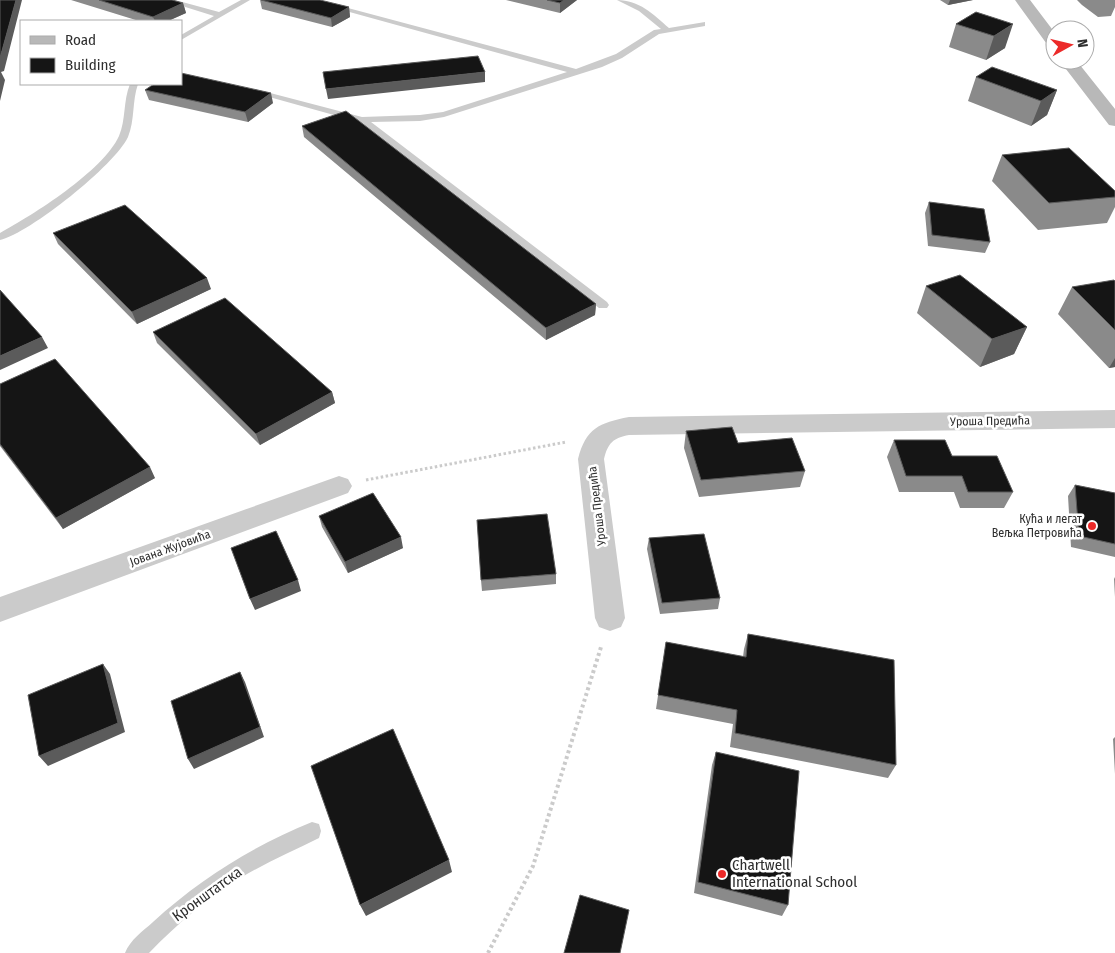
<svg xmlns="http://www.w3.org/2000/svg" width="1115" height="953" font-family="'Fira Sans Condensed',sans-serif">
	<rect width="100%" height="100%" fill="#fff"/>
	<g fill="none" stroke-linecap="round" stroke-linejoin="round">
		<path stroke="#cbcbcb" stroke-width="3" stroke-dasharray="2.5 2.5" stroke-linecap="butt" d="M 366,480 L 566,442"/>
		<path stroke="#cbcbcb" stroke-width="4" stroke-dasharray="3 3" stroke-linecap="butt" d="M 488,953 L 533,866 L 601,647"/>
		<path fill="#cbcbcb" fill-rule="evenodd" d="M 163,0 L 175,0 L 219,12 L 241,0 L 250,0 L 181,40 L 181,35 L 214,16 Z
			M 306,0 L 318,0 L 576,69 L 616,54 L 654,30 L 661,29 L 639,11 L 617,0 C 639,0 653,14 669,28 L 705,22 L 705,26 L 659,34 L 622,58 L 602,67 L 444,117 L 420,121 L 371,122 L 607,302 L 609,305 L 607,308 L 599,308 L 359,122 L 251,92 L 255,89 L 362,117 L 420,115 L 443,112 L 567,72 Z
			M 130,84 L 138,84 C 132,101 135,120 128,137 C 115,165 30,233 0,240 L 0,233 C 33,215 103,171 119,136 C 126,120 123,101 130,84 Z
			M 312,822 L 319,824 L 321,831 L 319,838 C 295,850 270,861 247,874 C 211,895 178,923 149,953 L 125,953 C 130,940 143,931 153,922 C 200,879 253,846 312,822 Z"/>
		<path fill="#cbcbcb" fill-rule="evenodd" d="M 1115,410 L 1115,428 L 629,435 C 613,438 608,443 604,459 L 625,618 L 621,627 L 610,631 L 599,627 L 595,618 L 578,459 C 586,428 599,423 629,417 Z
			M 339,476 L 348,479 L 352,486 L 348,493 L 0,622 L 0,597 Z"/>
		<path fill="#b8b8b8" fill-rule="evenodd" d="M 1015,0 L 1030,0 L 1055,33 L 1055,49 L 1049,47 Z
			M 1059,60 L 1076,60 L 1115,109 L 1115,126 L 1109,125 Z"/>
	</g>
	<path fill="#8a8a8a" d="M 71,0 L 172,0 L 183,3 L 186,13 L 168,21 L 139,21 Z
		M 260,0 L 349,7 L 350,17 L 332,27 L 262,9 Z
		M 506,0 L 577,0 L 560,13 Z
		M 940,0 L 973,0 L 948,5 Z
		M 1077,0 L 1115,0 L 1115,7 L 1111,16 L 1098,17 L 1082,5 Z
		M 976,12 L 1005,48 L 986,60 L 949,47 L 956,24 Z
		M 976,77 L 1057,90 L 1047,115 L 1031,126 L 968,101 Z
		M 145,90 L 273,103 L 248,122 L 149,100 Z
		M 302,126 L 596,304 L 595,315 L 546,340 L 304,137 Z
		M 1002,155 L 1115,191 L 1115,207 L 1107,223 L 1038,230 L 992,181 Z
		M 929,202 L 990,242 L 985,253 L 928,246 L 925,213 Z
		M 53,233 L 211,289 L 137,324 L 58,244 Z
		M 1115,281 L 1115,367 L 1109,368 L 1058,314 L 1072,287 Z
		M 926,286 L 1027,327 L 1014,354 L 980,367 L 917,313 Z
		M 153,332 L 332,392 L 335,403 L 260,445 L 157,343 Z
		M 0,384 L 155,478 L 63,529 L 0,446 Z
		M 686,431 L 738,443 L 805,471 L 800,487 L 699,497 L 684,448 Z
		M 894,440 L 952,456 L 1013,492 L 1004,508 L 960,508 L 954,492 L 899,492 L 887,457 Z
		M 1075,485 L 1115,493 L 1115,557 L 1071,547 L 1068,496 Z
		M 319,516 L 403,548 L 348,573 L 322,527 Z
		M 649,538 L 720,598 L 718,609 L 660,614 L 647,549 Z
		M 556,574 L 556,584 L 482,591 L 481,580 Z
		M 1115,577 L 1115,597 L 1114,579 Z
		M 748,634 L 896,765 L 888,778 L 730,747 L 733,724 L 656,709 L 666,642 L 743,657 L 744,649 Z
		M 1115,737 L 1115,774 L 1113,739 Z
		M 716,752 L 788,905 L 782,916 L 694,893 L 712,765 Z"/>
	<path fill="#5b5b5b" d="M 16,0 L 22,0 L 4,71 L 1,72 L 5,80 L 0,101 L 0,58 Z
		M 564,0 L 577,0 L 560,13 L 560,3 Z
		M 950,0 L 973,0 L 948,5 Z
		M 183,3 L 186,13 L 168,21 L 155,21 L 153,17 Z
		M 349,7 L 350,17 L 332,27 L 331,18 Z
		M 1013,24 L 1005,48 L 986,60 L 994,36 Z
		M 485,72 L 485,82 L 328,99 L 326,89 Z
		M 1057,90 L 1047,115 L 1031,126 L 1041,101 Z
		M 271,93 L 273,103 L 248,122 L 245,112 Z
		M 207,278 L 211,289 L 137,324 L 132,312 Z
		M 596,304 L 595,315 L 546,340 L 546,328 Z
		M 1027,327 L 1014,354 L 980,367 L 992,339 Z
		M 42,337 L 48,348 L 0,370 L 0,356 Z
		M 1115,358 L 1115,367 L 1109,368 Z
		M 332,392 L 335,403 L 260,445 L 256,434 Z
		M 150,467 L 155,478 L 63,529 L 56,518 Z
		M 401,537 L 403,548 L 348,573 L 345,562 Z
		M 298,580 L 301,591 L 255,610 L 250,599 Z
		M 103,664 L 110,674 L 125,732 L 48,766 L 39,756 Z
		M 240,672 L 245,682 L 264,737 L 194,769 L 188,759 Z
		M 449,860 L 452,872 L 366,916 L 360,905 Z"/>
	<path fill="#151515" stroke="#5b5b5b" d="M 0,0 L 16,0 L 0,58 Z
		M 99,0 L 172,0 L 183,3 L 153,17 Z
		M 261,0 L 320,0 L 349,7 L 331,18 Z
		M 547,0 L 564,0 L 560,3 Z
		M 976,12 L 1013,24 L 994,36 L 956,24 Z
		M 478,56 L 485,72 L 326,89 L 323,72 Z
		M 992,67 L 1057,90 L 1041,101 L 976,77 Z
		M 181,73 L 271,93 L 245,112 L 145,90 L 154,84 L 181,84 Z
		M 346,111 L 596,304 L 546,328 L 302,126 Z
		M 1069,148 L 1115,191 L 1115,197 L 1049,203 L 1002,155 Z
		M 929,202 L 984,209 L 990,242 L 932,235 Z
		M 125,205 L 207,278 L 132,312 L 53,233 Z
		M 960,275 L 1027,327 L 992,339 L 926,286 Z
		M 1114,280 L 1115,281 L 1115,330 L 1072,287 Z
		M 0,290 L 42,337 L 0,356 Z
		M 225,298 L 332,392 L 256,434 L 153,332 Z
		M 55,359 L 150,467 L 56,518 L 0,444 L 0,384 Z
		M 732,427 L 738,443 L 792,438 L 805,471 L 701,480 L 686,431 Z
		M 894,440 L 945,440 L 952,456 L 997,456 L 1013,492 L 968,492 L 962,476 L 906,476 Z
		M 1075,485 L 1115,493 L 1115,544 L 1079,536 Z
		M 373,493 L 401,537 L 345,562 L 319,516 Z
		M 547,514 L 556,574 L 481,580 L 477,520 Z
		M 276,531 L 298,580 L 250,599 L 231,548 Z
		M 704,534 L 720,598 L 662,603 L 649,538 Z
		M 748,634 L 894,660 L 896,765 L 735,733 L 737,710 L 658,695 L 666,642 L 746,657 Z
		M 103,664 L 118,723 L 39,756 L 28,695 Z
		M 240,672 L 260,727 L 188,759 L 171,701 Z
		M 393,729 L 449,860 L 360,905 L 311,766 Z
		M 716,752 L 799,771 L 788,905 L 698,882 Z
		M 580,895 L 629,910 L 620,953 L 564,953 Z"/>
	<g fill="#ec2a29" stroke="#fff" stroke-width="2">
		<circle cx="1092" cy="526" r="5"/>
		<circle cx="722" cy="874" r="5"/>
	</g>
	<g text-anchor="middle" stroke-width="5" stroke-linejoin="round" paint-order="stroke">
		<g font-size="12" fill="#2e2e2e" stroke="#fff">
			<text transform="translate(990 421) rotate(-1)" y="4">Уроша Предића</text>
			<text transform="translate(597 506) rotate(-97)" y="4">Уроша Предића</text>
			<text transform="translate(170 548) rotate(-20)" y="4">Јована Жујовића</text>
		</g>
		<g font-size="12" fill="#2e2e2e" stroke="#fff" text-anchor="end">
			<text x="1082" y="523">Кућа и легат<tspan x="1082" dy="14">Вељка Петровића</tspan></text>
		</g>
		<g font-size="15" fill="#2e2e2e" stroke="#fff" text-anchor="start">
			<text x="732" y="870">Chartwell<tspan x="732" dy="17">International School</tspan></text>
		</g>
		<g font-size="15" fill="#2e2e2e" stroke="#fff">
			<text transform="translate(207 894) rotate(-36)" y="5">Кронштатска</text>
		</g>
	</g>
	<rect x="20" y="20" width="162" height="65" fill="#ffffff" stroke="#ababab"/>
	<rect x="30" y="36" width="25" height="8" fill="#b8b8b8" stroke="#ababab"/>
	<text x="65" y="45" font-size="15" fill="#2e2e2e">Road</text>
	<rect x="30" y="58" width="25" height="15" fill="#151515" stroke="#ababab"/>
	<text x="65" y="70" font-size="15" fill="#2e2e2e">Building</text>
	<g transform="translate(1070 45) rotate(82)"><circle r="24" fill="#ffffff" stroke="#ababab"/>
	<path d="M0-4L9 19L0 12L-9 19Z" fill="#ec2a29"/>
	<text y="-8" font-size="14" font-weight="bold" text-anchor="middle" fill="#2e2e2e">N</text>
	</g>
</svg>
